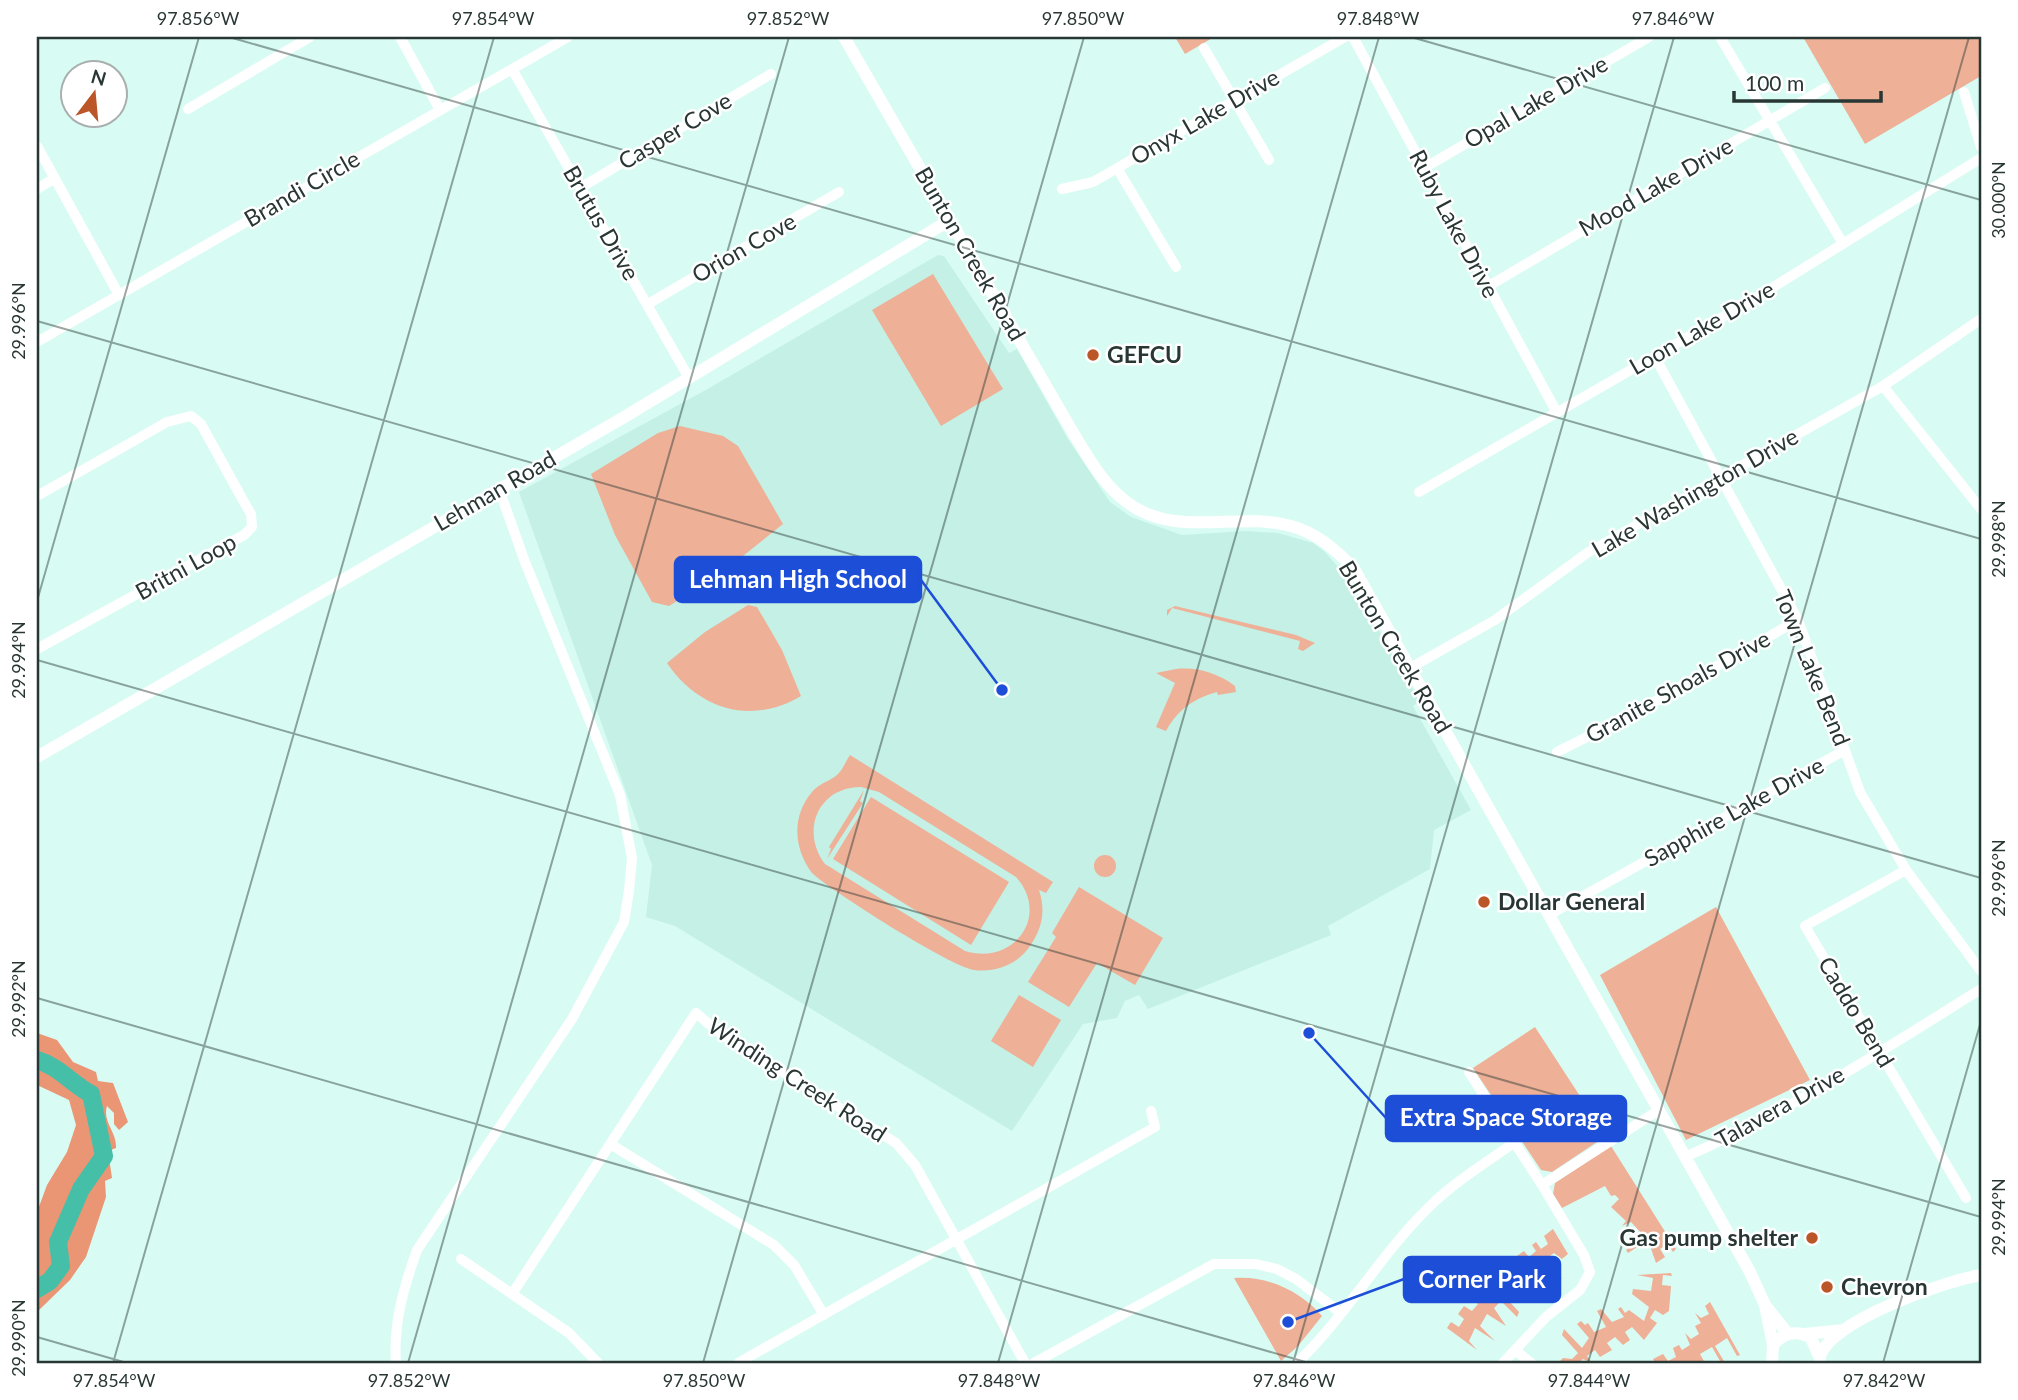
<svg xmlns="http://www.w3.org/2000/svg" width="2018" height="1400" font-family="Lato,sans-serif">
	<rect width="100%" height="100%" fill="#d8fcf3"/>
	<path fill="#c4f0e5" d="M 938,255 L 944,256 L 1009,353 L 1017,349 L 1068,439 L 1110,502 L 1131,517 L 1182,535 L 1245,531 L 1278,533 L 1313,543 L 1325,552 L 1351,582 L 1420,701 L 1413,706 L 1471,810 L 1434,830 L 1430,869 L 1328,926 L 1331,935 L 1148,1009 L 1139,995 L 1125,1001 L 1117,1018 L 1083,1024 L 1012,1131 L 675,926 L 646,917 L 652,865 L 519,492 L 704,391 Z"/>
	<path fill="#eeb097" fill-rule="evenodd" d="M 1175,37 L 1214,37 L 1185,54 Z
		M 1803,37 L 1981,37 L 1981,76 L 1865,144 Z
		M 933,274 L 1003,389 L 941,426 L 872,310 Z
		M 680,426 L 723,436 L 738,446 L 783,524 L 719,575 L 669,606 L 652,602 L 615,535 L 591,474 L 658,433 Z
		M 748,605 L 757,607 L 782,650 L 801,696 C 751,726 698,709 667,663 L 705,632 Z
		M 1175,606 L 1296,635 L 1315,643 L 1303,651 L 1298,649 L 1300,641 L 1172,608 L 1167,616 L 1167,610 Z
		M 1176,669 C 1198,667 1217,673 1235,686 L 1236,692 L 1218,695 L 1217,692 C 1195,698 1178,709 1166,731 L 1156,727 L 1175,683 L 1156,673 Z
		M 850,755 L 1053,882 L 1046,893 L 1039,890 C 1046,911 1042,929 1030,946 C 1018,964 996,973 974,970 C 951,967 831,891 812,873 C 794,849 791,817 812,792 C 819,783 831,781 838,774 C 843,769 846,761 850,755 ZM 861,787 L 879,792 L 1016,877 C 1051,916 1013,966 965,951 L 825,864 C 800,831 818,787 861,787 Z
		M 864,790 L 860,801 L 863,803 L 827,859 L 831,849 L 829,847 Z
		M 871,797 L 1009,882 L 971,945 L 833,859 Z
		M1094 866a11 11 0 1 1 22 0a11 11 0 1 1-22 0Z
		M 1079,887 L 1163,938 L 1135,985 L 1097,963 L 1069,1007 L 1028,982 L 1056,937 L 1052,933 Z
		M 1716,907 L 1810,1080 L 1686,1140 L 1600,975 Z
		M 1019,995 L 1061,1020 L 1033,1067 L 991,1041 Z
		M 1535,1027 L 1606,1136 L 1552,1172 L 1541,1170 L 1473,1068 Z
		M 1611,1146 L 1676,1249 L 1673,1252 L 1668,1244 L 1660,1249 L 1665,1257 L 1656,1263 L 1648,1240 L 1628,1253 L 1626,1250 L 1644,1236 L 1631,1222 L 1622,1226 L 1626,1221 L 1611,1207 L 1619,1199 L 1615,1195 L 1611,1196 L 1605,1186 L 1562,1208 L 1553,1194 L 1555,1183 Z
		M 1553,1229 L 1568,1254 L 1562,1259 L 1554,1253 L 1547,1258 L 1562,1279 L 1557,1278 L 1542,1259 L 1533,1270 L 1545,1287 L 1542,1290 L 1527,1271 L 1516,1280 L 1532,1302 L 1519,1291 L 1508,1300 L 1519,1312 L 1517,1317 L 1501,1301 L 1494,1308 L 1506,1326 L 1487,1314 L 1480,1326 L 1495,1341 L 1475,1328 L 1469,1341 L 1477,1350 L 1447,1328 L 1451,1322 L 1459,1327 L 1464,1319 L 1458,1314 L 1464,1306 L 1472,1311 L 1478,1304 L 1472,1299 L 1478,1291 L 1485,1297 L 1491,1290 L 1486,1284 L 1489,1281 L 1495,1286 L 1501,1280 L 1496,1274 L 1501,1268 L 1510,1273 L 1517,1267 L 1511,1260 L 1524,1251 L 1529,1257 L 1536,1251 L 1532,1245 L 1536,1242 L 1541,1249 L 1548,1244 L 1544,1236 Z
		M 1671,1273 L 1672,1276 L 1663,1275 L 1662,1285 L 1671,1286 L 1669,1311 L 1663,1315 L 1655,1310 L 1650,1318 L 1657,1323 L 1644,1340 L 1632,1327 L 1625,1332 L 1630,1340 L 1623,1345 L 1615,1337 L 1607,1343 L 1612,1350 L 1600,1357 L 1595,1350 L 1587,1356 L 1592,1363 L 1583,1359 L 1578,1363 L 1558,1363 L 1563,1358 L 1572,1359 L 1578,1353 L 1562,1335 L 1564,1329 L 1582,1348 L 1589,1338 L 1577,1324 L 1581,1321 L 1585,1325 L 1588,1323 L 1594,1332 L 1606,1327 L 1597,1311 L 1601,1309 L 1612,1322 L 1624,1317 L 1618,1309 L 1621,1307 L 1625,1313 L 1629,1310 L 1644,1321 L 1649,1307 L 1632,1294 L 1633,1289 L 1651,1291 L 1653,1278 L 1637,1275 Z
		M 1234,1278 C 1266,1275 1301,1291 1322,1316 L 1298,1346 L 1281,1361 Z
		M 1710,1302 L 1740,1355 L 1737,1356 L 1727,1338 L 1715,1346 L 1725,1363 L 1720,1361 L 1712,1347 L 1700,1354 L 1705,1363 L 1655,1363 L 1653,1359 L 1663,1354 L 1668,1361 L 1676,1357 L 1673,1348 L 1679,1345 L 1682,1350 L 1690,1345 L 1685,1333 L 1691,1339 L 1699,1334 L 1695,1326 L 1701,1323 L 1695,1313 L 1701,1318 L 1709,1314 L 1705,1306 Z"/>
	<path fill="#ea9674" d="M 37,1033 L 57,1040 L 73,1062 L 96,1072 L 98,1081 L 113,1083 L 128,1122 L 119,1130 L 114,1124 L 114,1113 L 107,1106 C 102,1122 117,1132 116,1148 L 108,1151 L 112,1178 L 105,1181 L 106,1197 L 86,1257 L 70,1280 L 37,1312 L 37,1212 L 47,1185 L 67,1152 L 76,1125 L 69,1100 L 37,1085 Z"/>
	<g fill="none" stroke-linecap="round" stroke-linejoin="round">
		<path stroke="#46bfa8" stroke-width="18" d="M 37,1060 C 58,1066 71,1083 91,1094 L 104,1156 L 81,1189 L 58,1242 L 61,1266 L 50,1281 L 37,1289"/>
		<path stroke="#fff" stroke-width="10" d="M 400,37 L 440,110
			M 1353,37 L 1556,411
			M 1720,37 L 1842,242
			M 1204,48 L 1269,160
			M 512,69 L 689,378
			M 1964,92 L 1981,147
			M 188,109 L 310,37
			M 37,146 L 119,295
			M 1117,168 L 1176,267
			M 1424,168 L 1649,37
			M 580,188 L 771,74
			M 37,189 L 55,178
			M 1062,189 L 1093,182 L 1345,37
			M 1487,287 L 1825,88
			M 648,304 L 839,192
			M 37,342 L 568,37
			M 1655,357 L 1798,620 L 1860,792 L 1906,870 L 1981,971
			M 1883,386 L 1981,509
			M 1419,492 L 1759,296 L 1981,158
			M 37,496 L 167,422 L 191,416 L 201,424 L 244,502 L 251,514 L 252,527 L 244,535 L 37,649
			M 1410,668 L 1495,620 L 1587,553 L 1883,386 L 1981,319
			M 1557,752 L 1629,716 L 1798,620
			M 1906,870 L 1805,926 L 1966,1198
			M 1549,915 L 1845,750
			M 1469,1072 L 1542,1185 L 1584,1255 L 1590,1272 L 1580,1290 L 1546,1317 L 1503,1363
			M 612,1145 L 774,1245 L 794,1265 L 824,1315
			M 1685,1157 C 1789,1112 1886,1048 1981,989
			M 1542,1185 L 1659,1110
			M 461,1259 L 512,1294
			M 1515,1350 L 1531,1363
			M 396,1363 C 393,1323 404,1287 417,1250 L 572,1019 L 624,922 L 629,891 L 632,858 L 620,795 L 525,562 L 499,489
			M 598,1363 L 569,1333 L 512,1294 L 696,1013 L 717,1031 L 896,1143 L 915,1165 L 1025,1363
			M 738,1363 L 1155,1127 L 1151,1111
			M 1034,1363 L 1214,1264 L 1256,1264 L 1277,1269 L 1296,1279 L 1341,1313
			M 1297,1363 C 1346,1316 1380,1255 1429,1207 C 1454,1182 1486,1163 1515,1142"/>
		<path stroke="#fff" stroke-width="12" d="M 844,37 L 1072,431 C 1088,457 1103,485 1128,503 C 1177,539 1237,511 1291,526 C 1317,533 1334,549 1353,567 L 1750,1272 L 1765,1305 L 1773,1345
			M 37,757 L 626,416 L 950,220
			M 1765,1305 L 1788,1334
			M 1804,1334 L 1844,1330
			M 1820,1356 C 1832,1320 1945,1281 1981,1275
			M 1772,1363 L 1773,1345 C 1784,1332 1797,1330 1811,1338 L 1820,1358"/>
	</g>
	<path fill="none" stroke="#293734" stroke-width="2" stroke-opacity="0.45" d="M 229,37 L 1981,539M 1411,37 L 1981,200M 37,321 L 1981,878M 37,601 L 199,37M 37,660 L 1981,1217M 37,998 L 1309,1363M 37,1337 L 127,1363M 113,1363 L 494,37M 408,1363 L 789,37M 703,1363 L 1084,37M 998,1363 L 1379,37M 1293,1363 L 1674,37M 1588,1363 L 1969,37M 1883,1363 L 1981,1021"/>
	<g fill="#bb5628" stroke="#fff" stroke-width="2.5">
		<circle cx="1093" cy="355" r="7"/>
		<circle cx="1484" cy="902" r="7"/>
		<circle cx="1812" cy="1238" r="7"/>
		<circle cx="1827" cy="1287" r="7"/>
	</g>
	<g text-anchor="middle" stroke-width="5" stroke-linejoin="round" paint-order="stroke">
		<g font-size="23" fill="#293734" stroke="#fff">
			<text transform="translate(1536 102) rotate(-30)" y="8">Opal Lake Drive</text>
			<text transform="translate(1205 117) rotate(-30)" y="8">Onyx Lake Drive</text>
			<text transform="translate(675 131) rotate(-31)" y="8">Casper Cove</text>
			<text transform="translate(1656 187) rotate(-30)" y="8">Mood Lake Drive</text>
			<text transform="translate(302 189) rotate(-30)" y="8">Brandi Circle</text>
			<text transform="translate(601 223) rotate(60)" y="8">Brutus Drive</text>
			<text transform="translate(1454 224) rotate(62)" y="8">Ruby Lake Drive</text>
			<text transform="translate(744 248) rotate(-30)" y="8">Orion Cove</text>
			<text transform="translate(970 254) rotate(60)" y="8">Bunton Creek Road</text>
			<text transform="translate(1702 328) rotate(-30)" y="8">Loon Lake Drive</text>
			<text transform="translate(495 491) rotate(-30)" y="8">Lehman Road</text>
			<text transform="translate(1695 493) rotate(-30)" y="8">Lake Washington Drive</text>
			<text transform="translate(186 567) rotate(-29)" y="8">Britni Loop</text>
			<text transform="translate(1395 647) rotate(59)" y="8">Bunton Creek Road</text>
			<text transform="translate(1812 668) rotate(68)" y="8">Town Lake Bend</text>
			<text transform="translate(1678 687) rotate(-29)" y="8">Granite Shoals Drive</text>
			<text transform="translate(1734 812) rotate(-29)" y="8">Sapphire Lake Drive</text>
			<text transform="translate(1856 1012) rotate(59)" y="8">Caddo Bend</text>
			<text transform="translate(797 1080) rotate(33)" y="8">Winding Creek Road</text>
			<text transform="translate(1780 1107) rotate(-29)" y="8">Talavera Drive</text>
		</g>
		<g font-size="23" font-weight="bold" fill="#293734" stroke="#fff" text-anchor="start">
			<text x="1107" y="363">GEFCU</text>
			<text x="1498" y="910">Dollar General</text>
			<text x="1798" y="1246" text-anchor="end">Gas pump shelter</text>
			<text x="1841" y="1295">Chevron</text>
		</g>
	</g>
	<path fill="none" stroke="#1d4ed8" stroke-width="2.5" d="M1002 690L921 580M1309 1033L1386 1118M1288 1322L1404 1279"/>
	<g fill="#1d4ed8" stroke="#fff" stroke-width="2.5">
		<circle cx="1002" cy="690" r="7"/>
		<circle cx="1309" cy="1033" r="7"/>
		<circle cx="1288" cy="1322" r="7"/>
	</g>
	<g fill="#1d4ed8" stroke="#1d4ed8" stroke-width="2.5">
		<rect x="675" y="557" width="246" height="45" rx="7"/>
		<rect x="1386" y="1096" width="240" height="45" rx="7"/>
		<rect x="1404" y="1257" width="156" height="45" rx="7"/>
	</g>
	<g font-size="24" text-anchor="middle" font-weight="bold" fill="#fff">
		<text x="798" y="588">Lehman High School</text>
		<text x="1506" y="1126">Extra Space Storage</text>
		<text x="1482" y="1288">Corner Park</text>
	</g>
	<rect width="2018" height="1400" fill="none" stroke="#ffffff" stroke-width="77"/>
	<g transform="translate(94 94) rotate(16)"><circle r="33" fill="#ffffff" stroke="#a9afae" stroke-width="2"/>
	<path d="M0-5L12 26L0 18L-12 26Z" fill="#bb5628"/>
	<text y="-10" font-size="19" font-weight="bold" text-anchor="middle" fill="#293734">N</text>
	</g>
	<path d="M1734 91v10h147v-10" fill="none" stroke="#293734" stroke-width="3.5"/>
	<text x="1745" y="91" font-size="21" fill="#293734" stroke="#ffffff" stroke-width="5" paint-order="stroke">100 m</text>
	<rect x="38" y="38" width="1942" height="1324" fill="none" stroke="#293734" stroke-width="2.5"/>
	<g font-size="18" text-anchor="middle" fill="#293734">
		<text x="198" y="25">97.856°W</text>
		<text x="493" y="25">97.854°W</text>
		<text x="788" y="25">97.852°W</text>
		<text x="1083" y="25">97.850°W</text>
		<text x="1378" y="25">97.848°W</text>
		<text x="1673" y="25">97.846°W</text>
		<text transform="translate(1999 200) rotate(-90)" y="6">30.000°N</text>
		<text transform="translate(19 321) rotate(-90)" y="6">29.996°N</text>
		<text transform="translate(1999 539) rotate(-90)" y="6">29.998°N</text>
		<text transform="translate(19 660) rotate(-90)" y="6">29.994°N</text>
		<text transform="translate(1999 878) rotate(-90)" y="6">29.996°N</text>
		<text transform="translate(19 999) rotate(-90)" y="6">29.992°N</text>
		<text transform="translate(1999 1217) rotate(-90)" y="6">29.994°N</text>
		<text transform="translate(19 1338) rotate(-90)" y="6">29.990°N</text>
		<text x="114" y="1387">97.854°W</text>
		<text x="409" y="1387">97.852°W</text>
		<text x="704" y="1387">97.850°W</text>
		<text x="999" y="1387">97.848°W</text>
		<text x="1294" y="1387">97.846°W</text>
		<text x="1589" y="1387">97.844°W</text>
		<text x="1884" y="1387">97.842°W</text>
	</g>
</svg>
